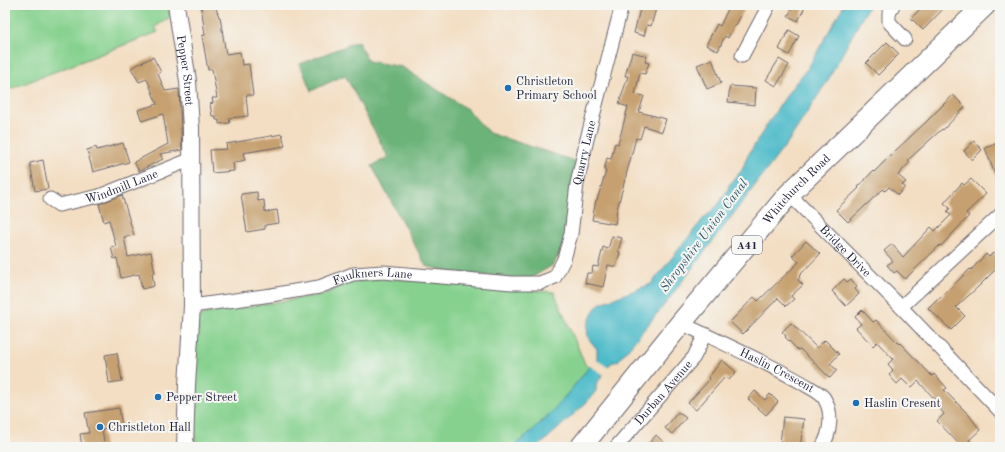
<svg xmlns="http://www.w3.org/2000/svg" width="1005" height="452" font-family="'Old Standard TT',serif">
	<rect width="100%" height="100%" fill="#f6f6f2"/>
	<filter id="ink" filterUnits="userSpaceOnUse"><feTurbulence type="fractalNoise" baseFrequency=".025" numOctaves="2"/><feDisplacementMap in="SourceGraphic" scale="8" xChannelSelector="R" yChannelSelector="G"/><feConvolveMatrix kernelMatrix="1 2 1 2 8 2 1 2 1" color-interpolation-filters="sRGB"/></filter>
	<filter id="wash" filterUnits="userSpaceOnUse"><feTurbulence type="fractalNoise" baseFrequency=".012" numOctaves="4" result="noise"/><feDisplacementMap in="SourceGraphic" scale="16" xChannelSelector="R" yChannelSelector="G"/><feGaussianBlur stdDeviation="0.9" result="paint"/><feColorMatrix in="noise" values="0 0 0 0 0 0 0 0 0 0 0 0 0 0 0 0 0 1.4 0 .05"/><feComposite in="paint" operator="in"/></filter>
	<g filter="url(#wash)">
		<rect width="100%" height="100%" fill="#f3dec3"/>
		<path fill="#86d18e" stroke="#547a64" d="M 5,5 L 168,5 L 170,17 L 155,27 L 158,32 L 5,91 Z
			M 382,278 L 554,292 L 585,364 L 589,368 C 565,397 543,425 512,447 L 195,447 L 195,353 L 198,318 L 204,314 L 325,294 L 349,282 Z"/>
		<path fill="#6cb379" stroke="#476a5a" d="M 358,41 L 368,61 L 402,67 L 467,109 L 489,133 L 575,161 L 567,229 L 560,253 L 553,265 L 531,278 L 507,278 L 451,272 L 426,266 L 372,166 L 388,157 L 345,75 L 311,91 L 300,64 Z"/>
		<path fill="#4ebbc9" stroke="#386e82" d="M 844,5 L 869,5 L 828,80 L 788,142 L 665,304 L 618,361 L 611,363 L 607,368 L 596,385 L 596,391 L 586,403 L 538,447 L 512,447 C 543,425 566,396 590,366 L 597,360 L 597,349 L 588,338 L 587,326 L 593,312 L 599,304 L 651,284 L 703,219 L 718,205 L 728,190 L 729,185 L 742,170 L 747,157 L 770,120 L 793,86 L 808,68 Z"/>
		<path fill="#f3dec3" d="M 595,359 L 609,368 L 605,375 L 588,365 Z"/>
		<g id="blocks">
			<path fill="#c6a06f" d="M 201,5 L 215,5 L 219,17 L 220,17 L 226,54 L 240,52 L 242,65 L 249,64 L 253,95 L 246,95 L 248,116 L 229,118 L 230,123 L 219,124 L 219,120 L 216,120 L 216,116 L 212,116 L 210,104 L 213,103 L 212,98 L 217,98 L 212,69 L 208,70 L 202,36 L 205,35 Z
				M 641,5 L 657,5 L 651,26 L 647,25 L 644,36 L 634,33 Z
				M 730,5 L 746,5 L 736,25 L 735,24 L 728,38 L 725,36 L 718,51 L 706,45 L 717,24 L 720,26 Z
				M 794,5 L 806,5 L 798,21 L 788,16 Z
				M 924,5 L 947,5 L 923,30 L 911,18 Z
				M 789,30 L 799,36 L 789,55 L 779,49 Z
				M 887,42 L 899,54 L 878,75 L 866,63 Z
				M 632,52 L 647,56 L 645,62 L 649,63 L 645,74 L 640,73 L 635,94 L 644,96 L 639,112 L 666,119 L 662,132 L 644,126 L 640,139 L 636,138 L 616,213 L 617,213 L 615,224 L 592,220 L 596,200 L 597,200 L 606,171 L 604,170 L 607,158 L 611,159 L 615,143 L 618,144 L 628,107 L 619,104 L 628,76 L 625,76 Z
				M 153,57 L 161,72 L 158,74 L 165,91 L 179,89 L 182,150 L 160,154 L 163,159 L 139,171 L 134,162 L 168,144 L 163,114 L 142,121 L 138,110 L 157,104 L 147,79 L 139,82 L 131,68 Z
				M 712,59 L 721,83 L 707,89 L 697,65 Z
				M 779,59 L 789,65 L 776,86 L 766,80 Z
				M 730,86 L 756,88 L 755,105 L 728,102 Z
				M 953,95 L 965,107 L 943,130 L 942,129 L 908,160 L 910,162 L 898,175 L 906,182 L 902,185 L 905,187 L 898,195 L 889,187 L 885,191 L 883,189 L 848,222 L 836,210 L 859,188 L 858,187 L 873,171 L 874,172 L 896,150 L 925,123 Z
				M 282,134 L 285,146 L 243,153 L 245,160 L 233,163 L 234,171 L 212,173 L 210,150 L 227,149 L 226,144 Z
				M 974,141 L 982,150 L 972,160 L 964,151 Z
				M 1000,142 L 1000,185 L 999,185 L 985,148 Z
				M 123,143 L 129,162 L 93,172 L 87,150 L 96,147 L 97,150 Z
				M 43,160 L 48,189 L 35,191 L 30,163 Z
				M 971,179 L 986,194 L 966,213 L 969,216 L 941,246 L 940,245 L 905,279 L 897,271 L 894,273 L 887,265 L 893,261 L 884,251 L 892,244 L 903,257 L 931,227 L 935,231 L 951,215 L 947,212 L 950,208 L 944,203 L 962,183 L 964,185 Z
				M 257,192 L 258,201 L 264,200 L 265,212 L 277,210 L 279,223 L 265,225 L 265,229 L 247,232 L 241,194 Z
				M 122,195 L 134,235 L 124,237 L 128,257 L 151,252 L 155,273 L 152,273 L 154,286 L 142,289 L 139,274 L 121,278 L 117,258 L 114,259 L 111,247 L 116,246 L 109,220 L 104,222 L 99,204 Z
				M 612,236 L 622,238 L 618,251 L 620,252 L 616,267 L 608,265 L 603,287 L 585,283 L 587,273 L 592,273 L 593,266 L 598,267 L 603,247 L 608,249 Z
				M 806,241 L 820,254 L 799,276 L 800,277 L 798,280 L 803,285 L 791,296 L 794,299 L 786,306 L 778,298 L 743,334 L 730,322 L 754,297 L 758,301 L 799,262 L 792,256 Z
				M 993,253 L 1000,260 L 1000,265 L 979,286 L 956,307 L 965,316 L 951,330 L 928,308 L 938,298 L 939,299 L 970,269 L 971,270 L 986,254 L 989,257 Z
				M 844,279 L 847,282 L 851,279 L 857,287 L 855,289 L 859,294 L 846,306 L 832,291 Z
				M 862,310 L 873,322 L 876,320 L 899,344 L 900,343 L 932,376 L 934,374 L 947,388 L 944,390 L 969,415 L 980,430 L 969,440 L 975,447 L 962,447 L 937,421 L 944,414 L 940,409 L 942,407 L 918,381 L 911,388 L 902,379 L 897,384 L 889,375 L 893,370 L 888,364 L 893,359 L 877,342 L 873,346 L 856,328 L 861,324 L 855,317 Z
				M 791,323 L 817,348 L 825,340 L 839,354 L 830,364 L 837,370 L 830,378 L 800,349 L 798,350 L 785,337 L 786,336 L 782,332 Z
				M 117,353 L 122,381 L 109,383 L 105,355 Z
				M 722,360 L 736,372 L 729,380 L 725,377 L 696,410 L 688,403 L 710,379 L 708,378 Z
				M 755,391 L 765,400 L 770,394 L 778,402 L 766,415 L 748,399 Z
				M 119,408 L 122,426 L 102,429 L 105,447 L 82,447 L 80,434 L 89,433 L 85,413 Z
				M 678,412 L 686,418 L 672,434 L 665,428 Z
				M 783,417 L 804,419 L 800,447 L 780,444 Z
				M 656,435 L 669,447 L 646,447 Z"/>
		</g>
	</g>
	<g filter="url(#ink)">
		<use href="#blocks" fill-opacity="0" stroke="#6b646b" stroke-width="1"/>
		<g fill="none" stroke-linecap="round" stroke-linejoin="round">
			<defs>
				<g id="minor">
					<path d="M 893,5 L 889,14 L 889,22 L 905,39"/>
					<path d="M 742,56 L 769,5"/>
					<path id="s1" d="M 789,194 L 901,307 L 1000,411"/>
					<path id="s2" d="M 50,199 L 59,205 L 99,196 L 192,159"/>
					<path id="s3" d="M 192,306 L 271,295 L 319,287 L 353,274 L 383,272 L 512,283 L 540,283 L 555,277 L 564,259 L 571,234 L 577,184 L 587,139 L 622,5"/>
					<path d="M 901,307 L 1000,215"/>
					<path id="s4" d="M 681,323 C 722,343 764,361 804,384 C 810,388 820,392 824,398 C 833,412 831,433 822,447"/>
					<path id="s5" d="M 616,447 L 694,357 L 705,334"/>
				</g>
				<g id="tertiary">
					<path id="s6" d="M 176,5 L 188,81 L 191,128 L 192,306 L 187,385 L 185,447"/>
				</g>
				<g id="trunk">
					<path id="s7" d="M 581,447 L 681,323 L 789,194 L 985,5"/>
				</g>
			</defs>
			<use href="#minor" stroke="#6b646b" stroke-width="15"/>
			<use href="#tertiary" stroke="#6b646b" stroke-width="18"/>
			<use href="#trunk" stroke="#6b646b" stroke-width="23"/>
			<use href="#minor" stroke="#fff" stroke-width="13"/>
			<use href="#tertiary" stroke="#fff" stroke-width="16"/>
			<use href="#trunk" stroke="#fff" stroke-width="21"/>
		</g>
	</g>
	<g fill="#1f6fb2" stroke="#f6f6f2" stroke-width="1.5">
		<circle cx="508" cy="88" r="4"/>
		<circle cx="158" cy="397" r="4"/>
		<circle cx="856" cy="403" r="4"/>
		<circle cx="100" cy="427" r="4"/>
	</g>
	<g text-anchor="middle" stroke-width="4" stroke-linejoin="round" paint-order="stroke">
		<rect fill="#f6f6f2" stroke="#626272" stroke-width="1" x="732" y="236" width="30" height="18" rx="3"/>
		<g font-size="11" font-weight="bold" fill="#22223b">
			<text x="747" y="249">A41</text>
		</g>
		<g font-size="12" fill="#22223b" stroke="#f6f6f2">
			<text dy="4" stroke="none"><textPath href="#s6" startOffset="66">Pepper Street</textPath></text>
			<text dy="4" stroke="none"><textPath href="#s3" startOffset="497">Quarry Lane</textPath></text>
			<text dy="4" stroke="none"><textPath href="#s2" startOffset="76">Windmill Lane</textPath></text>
			<text dy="4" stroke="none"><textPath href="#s7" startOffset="336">Whitchurch Road</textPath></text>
			<text dy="4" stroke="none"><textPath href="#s1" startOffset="80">Bridge Drive</textPath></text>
			<text dy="4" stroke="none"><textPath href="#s3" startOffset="184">Faulkners Lane</textPath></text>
			<text dy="4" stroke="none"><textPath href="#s4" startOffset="107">Haslin Crescent</textPath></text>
			<text dy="4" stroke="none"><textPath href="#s5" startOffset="72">Durban Avenue</textPath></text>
		</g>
		<g font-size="12" fill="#22223b" stroke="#f6f6f2" text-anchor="start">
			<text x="516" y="85">Christleton<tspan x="516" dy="14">Primary School</tspan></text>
			<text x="166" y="401">Pepper Street</text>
			<text x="864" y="407">Haslin Cresent</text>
			<text x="108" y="431">Christleton Hall</text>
		</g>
		<g font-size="13" font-style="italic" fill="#31586d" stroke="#f6f6f2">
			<text transform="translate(703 235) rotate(-53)" y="5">Shropshire Union Canal</text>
		</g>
	</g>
	<rect width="1005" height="452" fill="none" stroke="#f6f6f2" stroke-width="20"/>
</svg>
